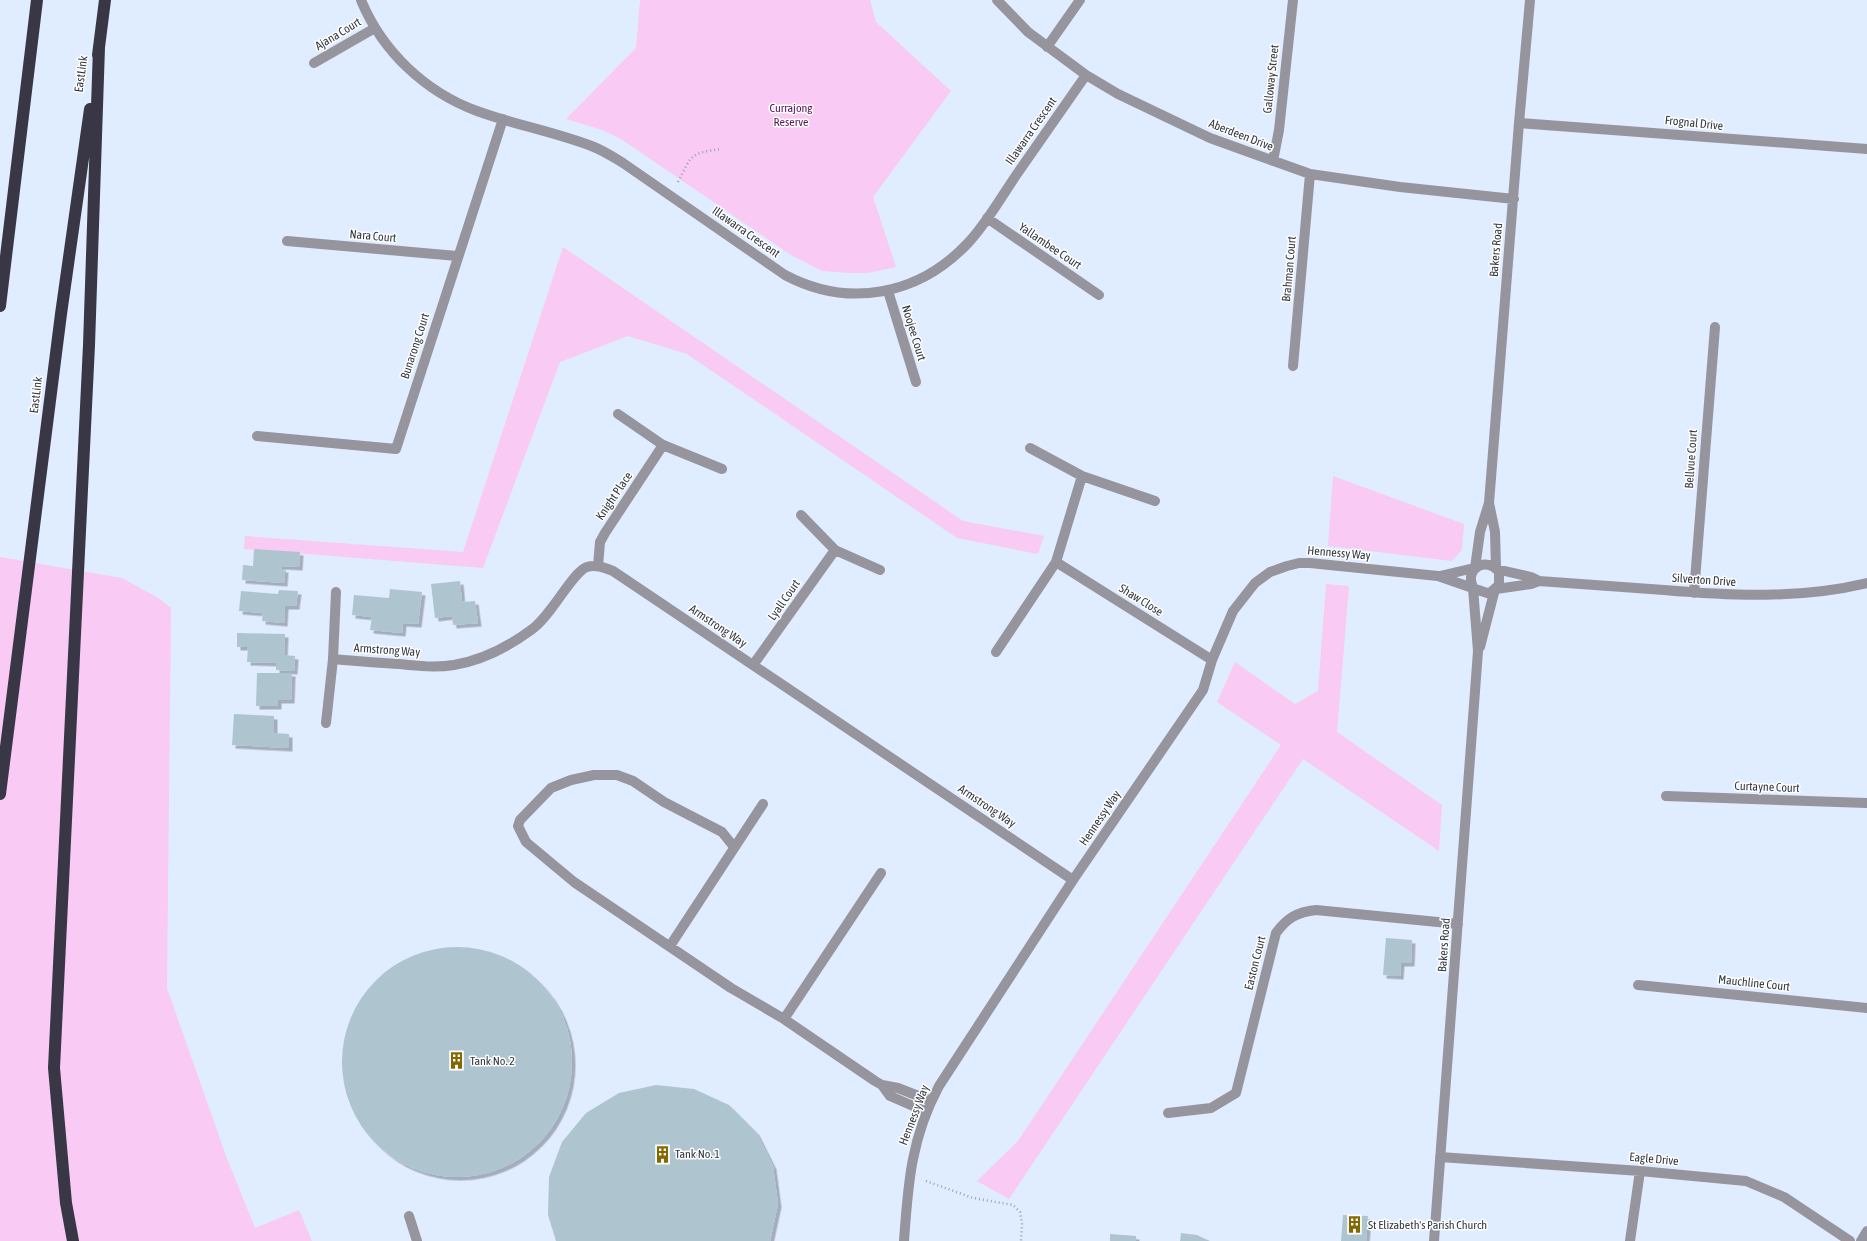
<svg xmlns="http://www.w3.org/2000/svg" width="1867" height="1241" font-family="'Asap Condensed',sans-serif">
	<defs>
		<filter id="shadow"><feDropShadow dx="3.5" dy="3.5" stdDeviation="0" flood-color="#0004"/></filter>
	</defs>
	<rect width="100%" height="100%" fill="#e0ecff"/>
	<path fill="#f8caf4" d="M 640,0 L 870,0 L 876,22 L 951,91 L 873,197 L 896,267 L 868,273 L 851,273 L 822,271 L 791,255 L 621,139 L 602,130 L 566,119 L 636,48 Z
		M 563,247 L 963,521 L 1044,536 L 1038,554 L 957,538 L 687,354 L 628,336 L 560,362 L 483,568 L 244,549 L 245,536 L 463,552 Z
		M 1333,476 L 1464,524 L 1462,550 L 1452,561 L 1328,546 Z
		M 0,557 L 122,578 L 160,599 L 171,608 L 167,988 L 226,1156 L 255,1228 L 299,1210 L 312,1241 L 0,1241 Z
		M 1326,584 L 1349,586 L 1337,732 L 1442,805 L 1439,851 L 1303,759 L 1009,1199 L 977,1181 L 1018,1141 L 1281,745 L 1217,702 L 1235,662 L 1295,704 L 1318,691 Z"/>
	<path fill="#aec5cf" filter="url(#shadow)" d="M 254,549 L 300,552 L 299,567 L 282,566 L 282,569 L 285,569 L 284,583 L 242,580 L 243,565 L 253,566 Z
		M 460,581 L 462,602 L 475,601 L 478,623 L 453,625 L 452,616 L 435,618 L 431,584 Z
		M 390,589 L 422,592 L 418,624 L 403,623 L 402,633 L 370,630 L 372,617 L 352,615 L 354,595 L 389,598 Z
		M 279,590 L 298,591 L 296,606 L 285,606 L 284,623 L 262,621 L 263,613 L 239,611 L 241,591 L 278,594 Z
		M 237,633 L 285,634 L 284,655 L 295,656 L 294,671 L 276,670 L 276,663 L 247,662 L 248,647 L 237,647 Z
		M 257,673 L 292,673 L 291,700 L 278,700 L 278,706 L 256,706 Z
		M 234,714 L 274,716 L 274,733 L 289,734 L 289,748 L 232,745 Z
		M 1386,938 L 1412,940 L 1411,963 L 1401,963 L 1400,976 L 1383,975 Z
		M342 1062a115 115 0 1 1 230 0a115 115 0 1 1-230 0Z
		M 656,1085 L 694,1089 L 729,1105 L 756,1132 L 773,1166 L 778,1204 L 770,1241 L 556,1241 L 548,1215 L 549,1177 L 562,1142 L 586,1113 L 619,1093 Z
		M 1343,1215 L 1368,1216 L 1366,1241 L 1341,1241 Z
		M 1181,1233 L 1197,1235 L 1210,1241 L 1180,1241 Z
		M 1110,1234 L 1136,1236 L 1136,1241 L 1110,1241 Z"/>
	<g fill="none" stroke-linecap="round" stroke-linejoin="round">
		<path stroke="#9aa3b2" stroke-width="2.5" stroke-dasharray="1 3" stroke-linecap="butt" d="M 678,182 C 692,155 689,153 722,149
			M 926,1181 L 973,1198 L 1013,1205 L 1020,1212 L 1022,1224 L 1021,1241"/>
		<path stroke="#96949d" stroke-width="10" d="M 361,0 C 382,51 425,92 477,111 C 515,125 556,132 594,147 C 604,151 613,157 623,163 L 785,275 C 849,309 919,295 968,243 C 987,223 1001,197 1017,174 C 1040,141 1063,108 1086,75
			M 997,0 L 1028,32 L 1086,75 L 1118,94 L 1210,138 L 1310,174 L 1400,187 L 1514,199
			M 1047,47 L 1080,0
			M 314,63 L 375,28
			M 1519,123 L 1867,149
			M 1273,161 L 1279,130 L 1293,0
			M 987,218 L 1099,295
			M 287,241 L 457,256
			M 888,291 L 916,382
			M 1293,366 L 1310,174
			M 618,414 L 663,445 L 722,469
			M 257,436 L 396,449 L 503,119
			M 1030,448 L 1082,476 L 1155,501
			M 1082,476 L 1056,562 L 1212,660
			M 1489,503 L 1495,532 L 1496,568
			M 801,515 L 835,550 L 880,570
			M 598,566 L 600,542 L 605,533 L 663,445
			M 1475,568 L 1480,532 L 1489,503 L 1519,123 L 1530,0
			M 1496,569 L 1531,577 L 1539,581 C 1580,584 1622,587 1664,590 C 1732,596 1800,599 1867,583
			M 1440,576 L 1474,568
			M 1496,589 L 1531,584 L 1539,581
			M 1694,593 L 1715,327
			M 1480,647 L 1495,589
			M 996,652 L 1056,562
			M 333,659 C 355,661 377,663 400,664 C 418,666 436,668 454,665 C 483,660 508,647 531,630 C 551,617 572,572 587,567 C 596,564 605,568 613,571 L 1073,880
			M 753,665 L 835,550
			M 326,723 L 333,659 L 336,592
			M 1666,796 L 1867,803
			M 734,847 L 722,832 L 664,802 L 633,781 L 617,775 L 594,775 L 571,780 L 551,788 L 520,820 L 518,826 L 526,842 L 574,882 L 731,988 L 784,1019 L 875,1081 L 882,1085 L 898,1088 L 931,1101
			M 670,946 L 763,804
			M 1638,985 L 1867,1008
			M 784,1019 L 881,873
			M 882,1085 L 890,1096 L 927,1112
			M 1168,1113 L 1211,1108 L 1236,1093 L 1276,933 C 1287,918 1297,912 1316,910 L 1458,924
			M 1440,1157 L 1640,1171 L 1746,1181 L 1784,1197 L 1850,1241
			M 409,1216 L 417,1241
			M 904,1241 C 908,1184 911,1138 939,1086 L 1073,880 L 1203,690 L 1212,660 L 1233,611 L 1255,583 L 1270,572 L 1287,566 L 1299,563 L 1310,563 L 1438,576 L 1487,593 L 1491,592 L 1499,585 L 1499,572 C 1487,556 1464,568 1473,587
			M 1434,1241 L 1478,651 L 1473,588
			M 1630,1241 L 1640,1171
			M 1861,1241 L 1867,1231"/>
		<path stroke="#393646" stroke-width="12" d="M 98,55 L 105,0
			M 0,306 L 37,0
			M 0,794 L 61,314 L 90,109
			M 73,1241 L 66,1203 L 54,1068 L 89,345 L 99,47"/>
	</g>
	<defs>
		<symbol id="building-bare" viewBox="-9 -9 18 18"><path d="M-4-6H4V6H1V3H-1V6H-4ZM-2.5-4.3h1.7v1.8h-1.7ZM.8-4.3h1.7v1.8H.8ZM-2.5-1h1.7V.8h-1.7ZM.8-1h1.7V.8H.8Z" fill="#836700" stroke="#fff" stroke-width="2.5" paint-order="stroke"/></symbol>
	</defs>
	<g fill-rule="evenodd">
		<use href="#building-bare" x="444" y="1048" width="25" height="25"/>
		<use href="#building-bare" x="650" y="1142" width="25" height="25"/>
		<use href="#building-bare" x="1342" y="1212" width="25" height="25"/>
	</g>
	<g text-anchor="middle" stroke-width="3" stroke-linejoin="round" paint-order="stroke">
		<g font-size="12" fill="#343940" stroke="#fff">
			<text transform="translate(338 34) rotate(-31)" y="4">Ajana Court</text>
			<text transform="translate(81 74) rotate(-82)" y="4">EastLink</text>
			<text transform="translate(1271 79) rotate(-84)" y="4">Galloway Street</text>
			<text transform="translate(1694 123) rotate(6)" y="4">Frognal Drive</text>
			<text transform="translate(1031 131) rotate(-55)" y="4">Illawarra Crescent</text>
			<text transform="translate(1241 135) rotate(21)" y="4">Aberdeen Drive</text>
			<text transform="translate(746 232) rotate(35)" y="4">Illawarra Crescent</text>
			<text transform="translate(373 236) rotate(5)" y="4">Nara Court</text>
			<text transform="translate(1050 246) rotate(34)" y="4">Yallambee Court</text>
			<text transform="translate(1496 250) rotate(-85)" y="4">Bakers Road</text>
			<text transform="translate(1289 269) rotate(-85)" y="4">Brahman Court</text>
			<text transform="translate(914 333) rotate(73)" y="4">Noojee Court</text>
			<text transform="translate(415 346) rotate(-72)" y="4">Bunarong Court</text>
			<text transform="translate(36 395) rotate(-83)" y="4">EastLink</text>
			<text transform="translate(1691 459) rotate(-86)" y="4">Bellvue Court</text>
			<text transform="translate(614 496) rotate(-56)" y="4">Knight Place</text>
			<text transform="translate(1339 553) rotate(5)" y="4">Hennessy Way</text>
			<text transform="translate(1704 580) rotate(4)" y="4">Silverton Drive</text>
			<text transform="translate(784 600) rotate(-55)" y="4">Lyall Court</text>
			<text transform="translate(1141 600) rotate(32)" y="4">Shaw Close</text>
			<text transform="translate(718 626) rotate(34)" y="4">Armstrong Way</text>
			<text transform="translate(387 650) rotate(4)" y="4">Armstrong Way</text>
			<text transform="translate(1767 787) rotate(2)" y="4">Curtayne Court</text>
			<text transform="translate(987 806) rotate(34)" y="4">Armstrong Way</text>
			<text transform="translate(1100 818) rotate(-56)" y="4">Hennessy Way</text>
			<text transform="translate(1444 945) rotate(-86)" y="4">Bakers Road</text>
			<text transform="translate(1255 963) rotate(-76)" y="4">Easton Court</text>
			<text transform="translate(1754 983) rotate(6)" y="4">Mauchline Court</text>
			<text transform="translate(914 1115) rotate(-69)" y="4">Hennessy Way</text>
			<text transform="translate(1654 1159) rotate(5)" y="4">Eagle Drive</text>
		</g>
		<g font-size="12" fill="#551654" stroke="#fff">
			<text x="791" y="112">Currajong<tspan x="791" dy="14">Reserve</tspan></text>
		</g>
		<g font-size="12" fill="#343940" stroke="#fff" text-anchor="start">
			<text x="470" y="1065">Tank No. 2</text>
			<text x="675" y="1158">Tank No. 1</text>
			<text x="1368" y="1229">St Elizabeth's Parish Church</text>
		</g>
	</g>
</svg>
